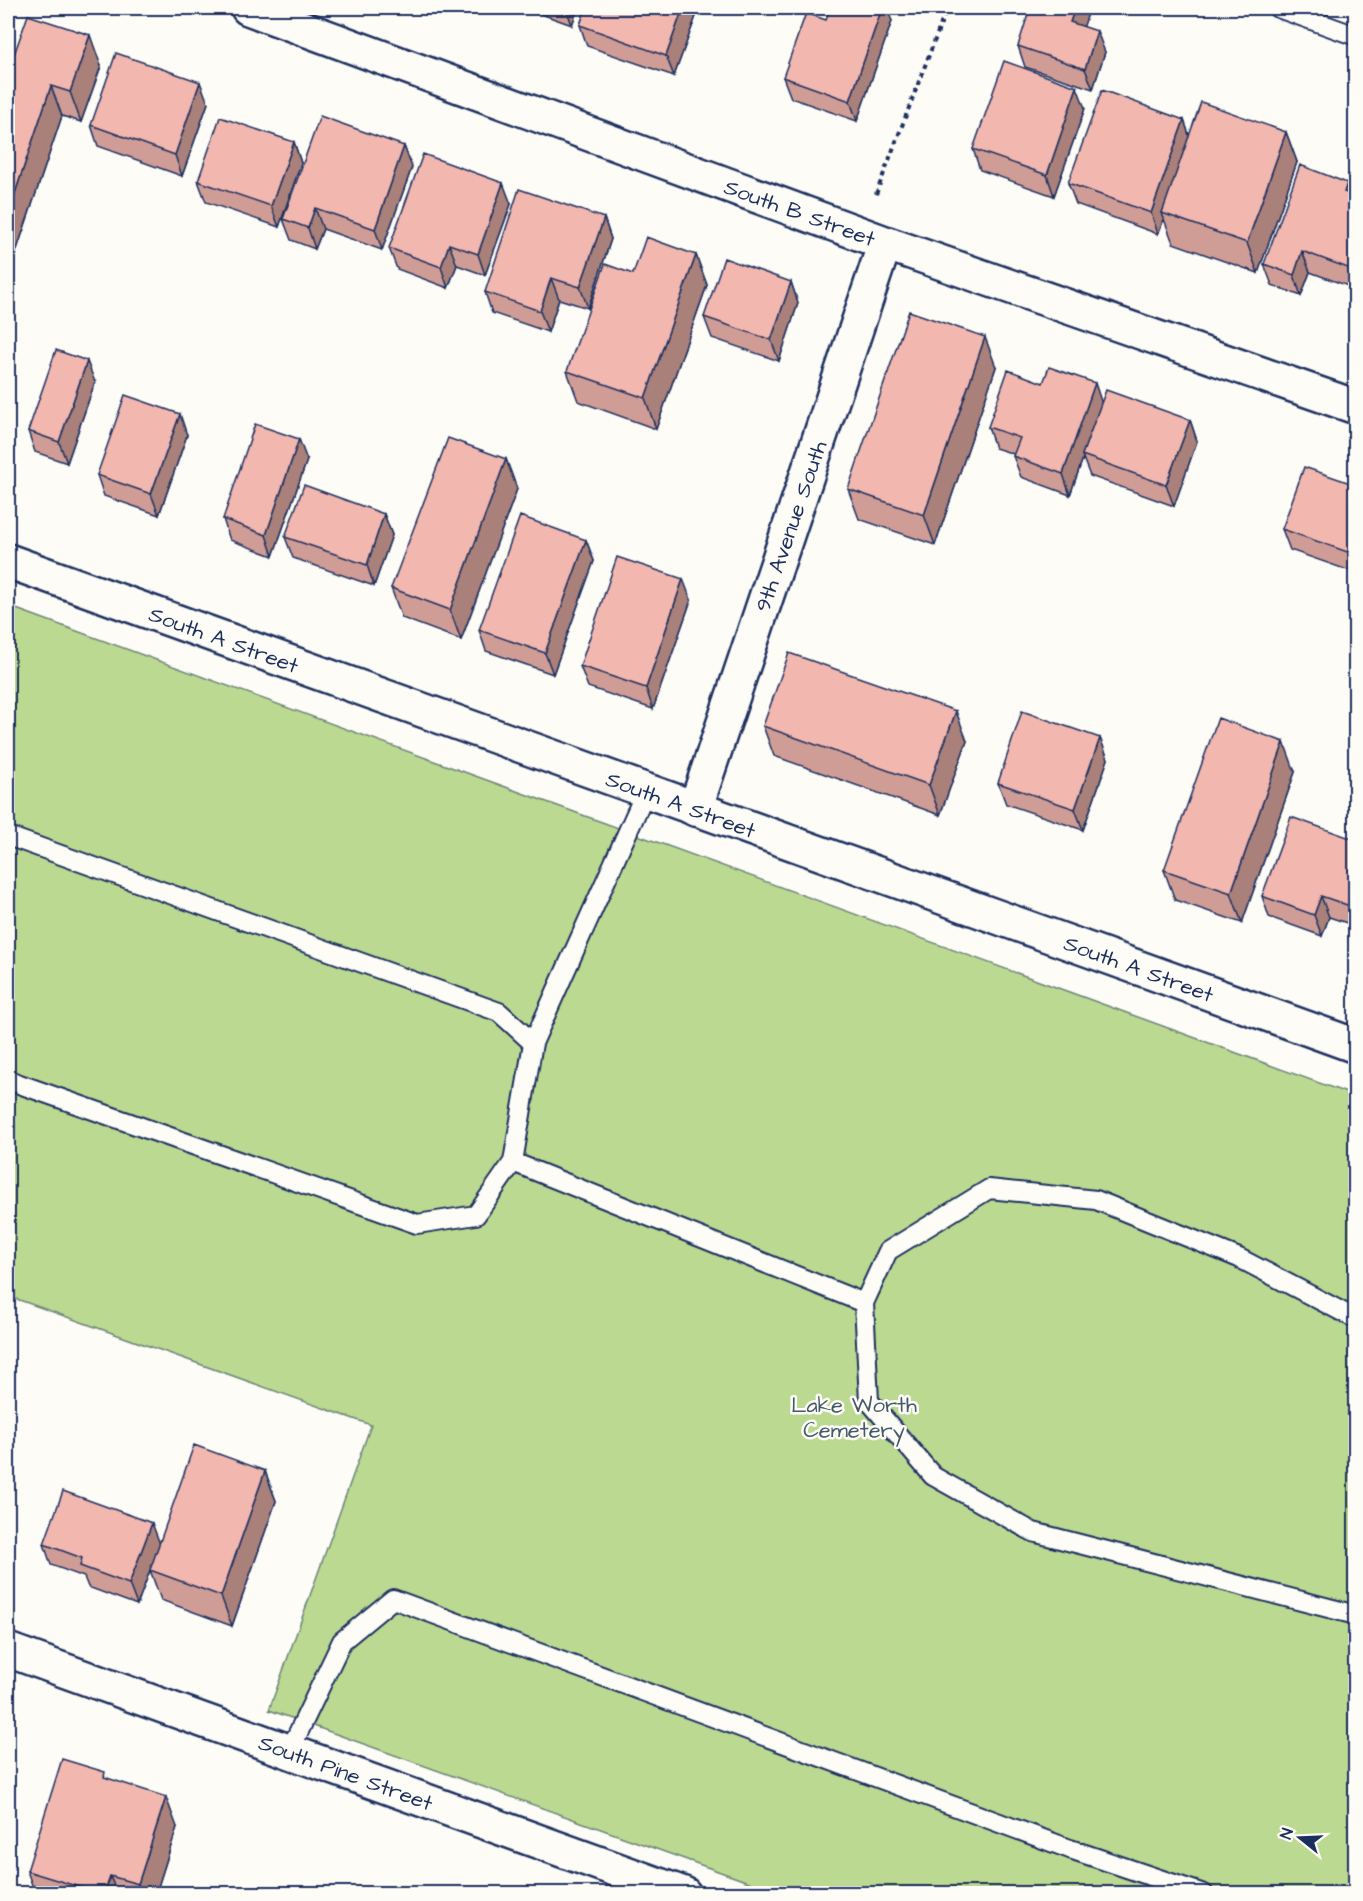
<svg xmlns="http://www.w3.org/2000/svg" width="1363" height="1901" font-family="'Architects Daughter',sans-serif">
	<rect width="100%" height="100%" fill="#fdfcf7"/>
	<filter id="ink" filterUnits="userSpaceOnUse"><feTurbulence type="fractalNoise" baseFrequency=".0167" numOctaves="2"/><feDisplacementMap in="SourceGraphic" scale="12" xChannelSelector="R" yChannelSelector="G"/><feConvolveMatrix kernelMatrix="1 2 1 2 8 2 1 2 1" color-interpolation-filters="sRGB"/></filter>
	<g filter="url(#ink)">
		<path fill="#bcd992" stroke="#6c8478" stroke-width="1.5" d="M 8,606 L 1355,1096 L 1355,1893 L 779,1893 L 269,1710 L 371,1425 L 8,1296 Z"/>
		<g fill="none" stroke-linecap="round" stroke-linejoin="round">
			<defs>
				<path id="lane" d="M 1278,8 L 1356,36
					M 8,836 L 499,1012 L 533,1043 L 513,1162
					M 533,1043 L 646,791
					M 8,1080 L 417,1224 L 476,1215 L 513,1162 L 864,1303
					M 1356,1319 L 1239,1258 L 1096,1200 L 989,1189 L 888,1251 L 864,1303 L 869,1401 L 933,1476 L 1033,1532 L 1356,1615
					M 289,1752 L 342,1641 L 393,1599 L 1070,1849 L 1204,1894"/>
				<path id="street" d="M 248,8 L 885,243 L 1356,407
					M 695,809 L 885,243
					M 8,1650 L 684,1894"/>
				<path id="secondary" d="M 8,561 L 1356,1046"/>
			</defs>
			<use href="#lane" stroke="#1b2f5e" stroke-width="22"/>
			<use href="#street" stroke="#1b2f5e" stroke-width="38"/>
			<use href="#secondary" stroke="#1b2f5e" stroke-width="38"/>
			<path stroke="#1b2f5e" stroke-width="4" stroke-dasharray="4.5 4.5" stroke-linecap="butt" d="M 876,194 L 947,8"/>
			<use href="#lane" stroke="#fdfcf7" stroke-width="18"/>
			<use href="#street" stroke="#fdfcf7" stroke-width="33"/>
			<use href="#secondary" stroke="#fdfcf7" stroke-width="33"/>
		</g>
		<path fill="#d09d96" stroke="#1b2f5e" stroke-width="1.5" d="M 524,8 L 578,8 L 572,25 Z
			M 586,8 L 699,8 L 674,76 L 587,46 L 580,25 Z
			M 826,20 L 892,21 L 857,121 L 791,98 L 783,77 Z
			M 1083,26 L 1105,52 L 1093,89 L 1025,67 L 1018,46 Z
			M 8,65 L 10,66 L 101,66 L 81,122 L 62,116 L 11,267 L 8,265 Z
			M 208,103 L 182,176 L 98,146 L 91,125 Z
			M 1085,108 L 1054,196 L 980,170 L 973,149 Z
			M 1184,120 L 1189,135 L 1286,132 L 1297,162 L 1258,273 L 1173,243 L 1164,219 L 1158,234 L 1076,204 L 1068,183 Z
			M 294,142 L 301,163 L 279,227 L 206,202 L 198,181 Z
			M 404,146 L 412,167 L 382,250 L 323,229 L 315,249 L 291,240 L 283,219 Z
			M 1347,183 L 1352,195 L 1356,196 L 1356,289 L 1310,272 L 1301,296 L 1272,285 L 1264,264 Z
			M 511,204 L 485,275 L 457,265 L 448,288 L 397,269 L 389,248 Z
			M 604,218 L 611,239 L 588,308 L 559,299 L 548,332 L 492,313 L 485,292 Z
			M 696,255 L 707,285 L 656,429 L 578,401 L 567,371 L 633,274 Z
			M 791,282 L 798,303 L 779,361 L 712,338 L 704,317 Z
			M 996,367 L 935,545 L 859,519 L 848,489 Z
			M 95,382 L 67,463 L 35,452 L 28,431 Z
			M 1101,402 L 1190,420 L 1197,441 L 1174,506 L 1090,476 L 1083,458 L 1070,495 L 1021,477 L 1013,456 L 1014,454 L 995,448 L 988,427 Z
			M 187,435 L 159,515 L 104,496 L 97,475 Z
			M 506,459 L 517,489 L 461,640 L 402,618 L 391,588 Z
			M 307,460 L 273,556 L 230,540 L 223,519 Z
			M 1356,485 L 1356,573 L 1290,550 L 1282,529 Z
			M 384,514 L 392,535 L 374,586 L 293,558 L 285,537 Z
			M 586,540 L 594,561 L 553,674 L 486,651 L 479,630 Z
			M 691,600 L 653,709 L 588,687 L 580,666 Z
			M 763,726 L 967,741 L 940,815 L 774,756 Z
			M 1100,738 L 1108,759 L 1083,830 L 1006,804 L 998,783 Z
			M 1295,772 L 1242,923 L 1175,900 L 1164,870 Z
			M 1356,840 L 1356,926 L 1329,917 L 1322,936 L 1269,917 L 1262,896 Z
			M 265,1471 L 276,1501 L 232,1626 L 161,1600 L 150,1570 L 137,1605 L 88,1587 L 84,1577 L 51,1565 L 44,1544 L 159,1543 Z
			M 108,1779 L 177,1827 L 156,1893 L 35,1893 L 27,1871 Z"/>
		<path fill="#a9807a" stroke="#1b2f5e" stroke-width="1.5" d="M 566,8 L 578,8 L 572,25 Z
			M 683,8 L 699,8 L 674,76 L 666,56 Z
			M 882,8 L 887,8 L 892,21 L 857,121 L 850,101 Z
			M 1075,8 L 1090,8 L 1078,43 L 1070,22 Z
			M 1097,31 L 1105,52 L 1093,89 L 1085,69 Z
			M 90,35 L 101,66 L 81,122 L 70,92 Z
			M 200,82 L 208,103 L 182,176 L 175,155 Z
			M 51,86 L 62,116 L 11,267 L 8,257 L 8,214 Z
			M 1077,87 L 1085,108 L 1054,196 L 1047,175 Z
			M 1184,120 L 1191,141 L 1162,213 L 1164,219 L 1158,234 L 1151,213 Z
			M 1286,132 L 1297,162 L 1258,273 L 1247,243 Z
			M 294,142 L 301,163 L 279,227 L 271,206 Z
			M 404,146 L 412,167 L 382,250 L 375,229 Z
			M 503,183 L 511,204 L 485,275 L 478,254 Z
			M 1347,183 L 1355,204 L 1344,192 Z
			M 315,208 L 323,229 L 315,249 L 308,228 Z
			M 604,218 L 611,239 L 588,308 L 580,287 Z
			M 449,244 L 457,265 L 448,288 L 441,267 Z
			M 1302,251 L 1310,272 L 1301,296 L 1294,275 Z
			M 696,255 L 707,285 L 656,429 L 645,398 Z
			M 551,278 L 559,299 L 548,332 L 540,311 Z
			M 791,282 L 798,303 L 779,361 L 771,340 Z
			M 985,337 L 996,367 L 935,545 L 924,515 Z
			M 8,358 L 11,369 L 8,379 Z
			M 87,361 L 95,382 L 67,463 L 59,442 Z
			M 1095,383 L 1102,404 L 1082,455 L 1083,458 L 1070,495 L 1063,474 Z
			M 180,414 L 187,435 L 159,515 L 151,494 Z
			M 1190,420 L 1197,441 L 1174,506 L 1166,485 Z
			M 299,439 L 307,460 L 273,556 L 266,535 Z
			M 506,459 L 517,489 L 461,640 L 450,610 Z
			M 384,514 L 392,535 L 374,586 L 367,565 Z
			M 586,540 L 594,561 L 553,674 L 545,653 Z
			M 683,579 L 691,600 L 653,709 L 646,688 Z
			M 956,711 L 967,741 L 940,815 L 929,785 Z
			M 1100,738 L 1108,759 L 1083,830 L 1075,809 Z
			M 1284,742 L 1295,772 L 1242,923 L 1231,893 Z
			M 1321,896 L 1329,917 L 1322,936 L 1314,915 Z
			M 1356,899 L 1356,915 L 1353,907 Z
			M 265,1471 L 276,1501 L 232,1626 L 221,1596 Z
			M 152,1523 L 160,1544 L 137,1605 L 129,1584 Z
			M 166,1797 L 177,1827 L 156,1893 L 142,1893 L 138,1884 Z
			M 110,1876 L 117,1893 L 104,1893 Z"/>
		<path fill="#f2b7af" stroke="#1b2f5e" stroke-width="1.5" d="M 586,8 L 683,8 L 666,56 L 580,25 Z
			M 830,8 L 882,8 L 850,101 L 783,77 L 806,13 L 826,20 Z
			M 1030,8 L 1075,8 L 1070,22 L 1097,31 L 1085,69 L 1018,46 Z
			M 28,15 L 90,35 L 70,92 L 51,86 L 8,214 L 8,65 L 10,66 Z
			M 116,53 L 200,82 L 175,155 L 91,125 Z
			M 1004,61 L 1077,87 L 1047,175 L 973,149 Z
			M 1102,90 L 1184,120 L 1151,213 L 1068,183 Z
			M 1201,102 L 1286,132 L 1247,243 L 1162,213 Z
			M 320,116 L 404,146 L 375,229 L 315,208 L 308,228 L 283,219 Z
			M 220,117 L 294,142 L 271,206 L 198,181 Z
			M 423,154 L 503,183 L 478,254 L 449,244 L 441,267 L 389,248 Z
			M 1300,165 L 1347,183 L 1344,192 L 1356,196 L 1356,271 L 1302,251 L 1294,275 L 1264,264 Z
			M 519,189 L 604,218 L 580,287 L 551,278 L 540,311 L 485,292 Z
			M 646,237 L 696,255 L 645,398 L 567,371 L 605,264 L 633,274 Z
			M 724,258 L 791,282 L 771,340 L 704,317 Z
			M 909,311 L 985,337 L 924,515 L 848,489 Z
			M 56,350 L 87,361 L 59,442 L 28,431 Z
			M 1049,367 L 1095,383 L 1063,474 L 1013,456 L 1020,438 L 988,427 L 1008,370 L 1043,383 Z
			M 1106,390 L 1190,420 L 1166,485 L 1082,455 Z
			M 125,395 L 180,414 L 151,494 L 97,475 Z
			M 255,424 L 299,439 L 266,535 L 223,519 Z
			M 448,438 L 506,459 L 450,610 L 391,588 Z
			M 1304,467 L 1356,485 L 1356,555 L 1282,529 Z
			M 304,485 L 384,514 L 367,565 L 285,537 Z
			M 520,516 L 586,540 L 545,653 L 479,630 Z
			M 617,557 L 683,579 L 646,688 L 580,666 Z
			M 789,653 L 956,711 L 929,785 L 763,726 Z
			M 1022,711 L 1100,738 L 1075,809 L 998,783 Z
			M 1218,718 L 1284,742 L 1231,893 L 1164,870 Z
			M 1291,817 L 1356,840 L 1356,899 L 1353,907 L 1321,896 L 1314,915 L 1262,896 Z
			M 194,1445 L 265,1471 L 221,1596 L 150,1570 Z
			M 63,1491 L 152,1523 L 129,1584 L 80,1566 L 82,1558 L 44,1544 Z
			M 62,1759 L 105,1772 L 104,1777 L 166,1797 L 138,1884 L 110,1876 L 104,1893 L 99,1893 L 27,1871 Z"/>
	</g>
	<g text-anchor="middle" stroke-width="5" stroke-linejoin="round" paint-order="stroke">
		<g font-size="22" fill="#1b2f5e" stroke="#fdfcf7">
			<text transform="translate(800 212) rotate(20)" y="8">South B Street</text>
			<text transform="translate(790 526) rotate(-71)" y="8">9th Avenue South</text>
			<text transform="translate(224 639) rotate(20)" y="8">South A Street</text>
			<text transform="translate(681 804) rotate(20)" y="8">South A Street</text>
			<text transform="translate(1139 968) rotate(20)" y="8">South A Street</text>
			<text transform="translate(346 1772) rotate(20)" y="8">South Pine Street</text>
		</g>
		<g font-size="22" fill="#435a6b" stroke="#fdfcf7">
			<text x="854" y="1412">Lake Worth<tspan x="854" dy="25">Cemetery</tspan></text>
		</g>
	</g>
	<rect width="1363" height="1901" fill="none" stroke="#fdfcf7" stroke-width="30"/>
	<rect x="15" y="15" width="1333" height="1871" fill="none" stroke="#1b2f5e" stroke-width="2" filter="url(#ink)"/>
	<g transform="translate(1300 1838) rotate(288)" stroke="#fdfcf7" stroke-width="4.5" paint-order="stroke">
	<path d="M0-4.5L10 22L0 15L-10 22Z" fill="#1b2f5e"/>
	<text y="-9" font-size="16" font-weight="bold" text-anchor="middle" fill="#1b2f5e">N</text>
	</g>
</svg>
